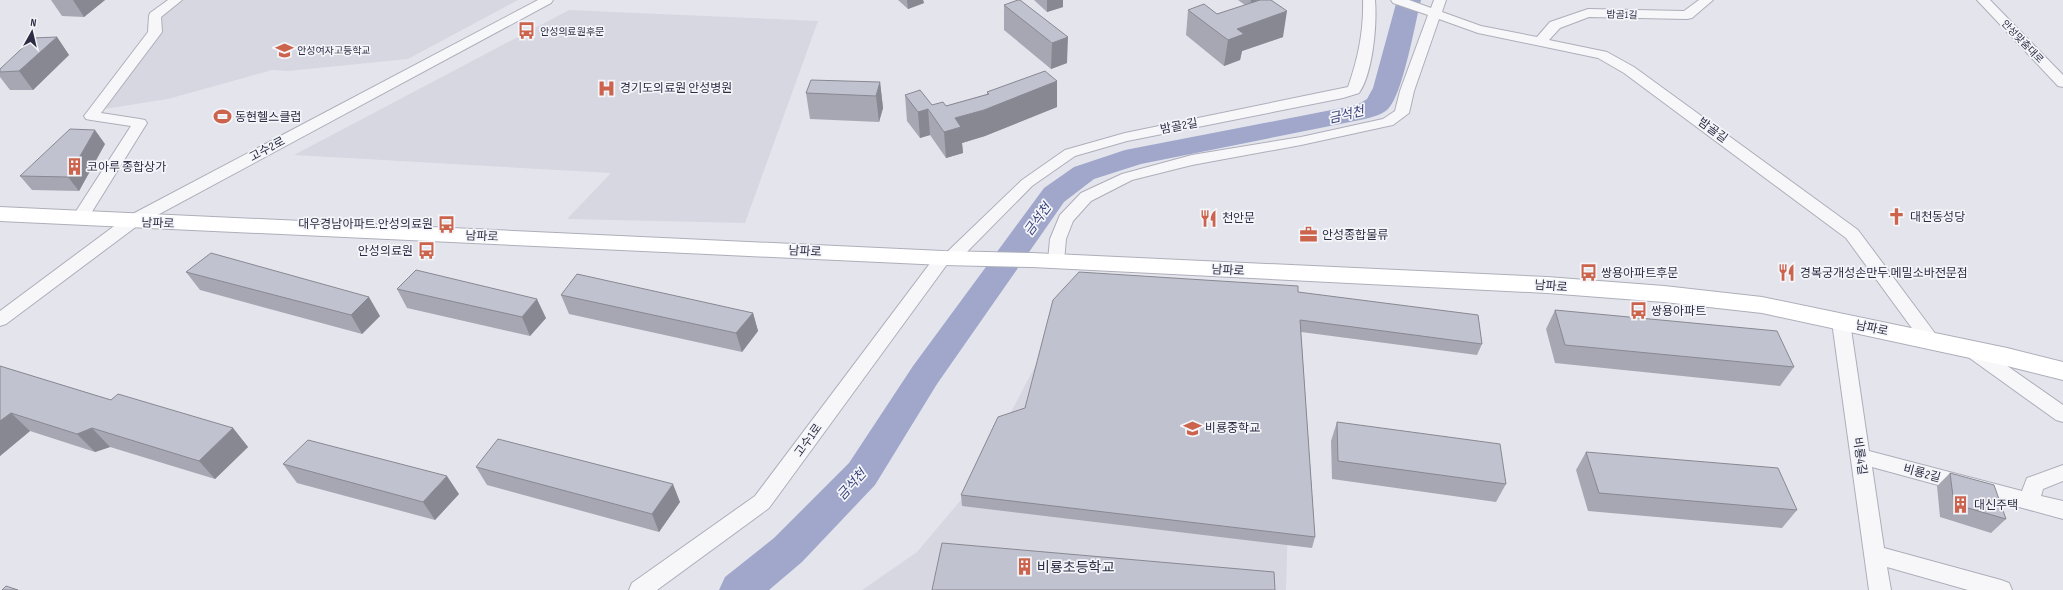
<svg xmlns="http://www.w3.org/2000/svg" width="2063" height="590" font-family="'Sofia Sans Condensed','Noto Sans KR',sans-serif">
	<rect width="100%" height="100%" fill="#e4e5ec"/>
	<path fill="#d6d7e1" d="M 183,0 L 518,0 L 408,59 L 288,71 L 272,70 L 168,99 L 98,110 L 159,19 Z
		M 569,10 L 818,21 L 745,223 L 567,219 L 611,173 L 294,155 Z
		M 1079,283 L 1295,297 L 1286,590 L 862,590 L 917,552 L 971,488 Z"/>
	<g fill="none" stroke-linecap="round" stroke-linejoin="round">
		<path fill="#a0a7ca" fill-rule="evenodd" d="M 1397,0 L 1421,0 C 1415,23 1403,94 1388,109 C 1382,115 1372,117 1365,119 L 1141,164 L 1094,179 L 1064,202 L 937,384 L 875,485 L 802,562 L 769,590 L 719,590 L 725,577 L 774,538 L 849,463 L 913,366 L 1044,188 L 1074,167 L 1125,150 L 1357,105 L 1367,99 L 1373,88 Z"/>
		<defs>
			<path id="street" d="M 168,0 L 182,0 L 161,17 L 162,32 L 101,113 L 140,119 L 145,120 L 147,123 L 85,223 L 79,224 L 73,223 L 71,219 L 131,126 L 91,120 L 86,119 L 84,116 L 148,32 L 149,16 L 150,13 Z
				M 538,0 L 553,0 L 551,3 L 137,226 L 6,324 L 0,326 L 0,311 L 125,218 Z
				M 1363,0 L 1375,0 C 1377,24 1373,73 1359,93 L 1343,98 L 1127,141 L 1075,156 L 1032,186 L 957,262 L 948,263 L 769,508 L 657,590 L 629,590 L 632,583 L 755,496 L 937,254 L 946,253 L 1022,180 L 1065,150 L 1125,133 L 1348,87 C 1358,59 1364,30 1363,0 Z
				M 1391,0 L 1409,0 L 1431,8 L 1434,0 L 1446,0 L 1442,12 L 1481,26 L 1537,37 L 1550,22 L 1588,9 L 1684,11 L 1699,0 L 1713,0 L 1692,18 L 1687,19 L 1589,17 L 1560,28 L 1549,40 L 1607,52 L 1634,67 L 1858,230 L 1937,336 L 1940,341 L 1937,346 L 1931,348 L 1925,346 L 1846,238 L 1624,73 L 1598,58 L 1478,33 L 1439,19 L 1414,91 L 1409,113 L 1393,125 L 1388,126 L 1301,145 L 1192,165 L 1132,180 L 1091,201 L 1073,221 L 1066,239 L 1064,261 L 1062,265 L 1056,267 L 1050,265 L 1048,261 L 1050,239 L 1060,215 L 1081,193 L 1122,174 L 1192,155 L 1301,137 L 1383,119 L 1395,111 L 1400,91 L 1428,15 L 1393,3 Z
				M 1977,0 L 1990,0 L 2063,75 L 2063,87 L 2058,86 Z
				M 1841,316 L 1847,318 L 1850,322 L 1869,451 L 2022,491 L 2027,478 L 2063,465 L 2063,481 L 2043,489 L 2041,496 L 2063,501 L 2063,519 L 1872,467 L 1884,548 L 2001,580 L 2009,583 L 2012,590 L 1968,590 L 1887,567 L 1891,590 L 1869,590 L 1832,322 L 1835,318 Z
				M 1970,342 L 1976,344 L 2063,405 L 2063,422 L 2056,420 L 1964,354 L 1961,349 L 1964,344 Z"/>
			<path id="secondary" d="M 0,207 L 943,251 L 1032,253 L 1547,277 L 1664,286 L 1762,297 L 2007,348 L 2063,362 L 2063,380 L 2007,366 L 1762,313 L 1664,302 L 1547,293 L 1032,267 L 943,265 L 0,221 Z"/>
		</defs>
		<use href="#street" stroke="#adaeba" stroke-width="2"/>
		<use href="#secondary" stroke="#adaeba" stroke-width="2"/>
		<use href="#street" fill="#f7f7fa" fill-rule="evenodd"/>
		<use href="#secondary" fill="#fff" fill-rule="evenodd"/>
	</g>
	<path fill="#a6a7b2" d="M 51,0 L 105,0 L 84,17 L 62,16 Z
		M 898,0 L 923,0 L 924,3 L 908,9 Z
		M 1018,0 L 1067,63 L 1051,69 L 1004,30 L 1004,5 Z
		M 1034,0 L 1063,0 L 1063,7 L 1047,12 Z
		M 1238,0 L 1271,0 L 1283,37 L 1242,51 L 1240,60 L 1224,66 L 1186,35 L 1188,10 L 1217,14 L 1245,5 Z
		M 57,37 L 69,55 L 33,90 L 10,90 L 0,77 L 0,69 Z
		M 1057,81 L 1057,107 L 985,136 L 962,143 L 963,153 L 946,158 L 930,135 L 920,138 L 907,121 L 905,95 L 932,105 L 946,106 L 987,94 L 987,92 Z
		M 880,82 L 883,108 L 879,122 L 810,119 L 806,93 Z
		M 105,144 L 79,191 L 32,190 L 20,176 Z
		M 186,272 L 380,316 L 362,334 L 200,290 Z
		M 397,289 L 546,318 L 530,336 L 407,308 Z
		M 1298,292 L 1482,344 L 1477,355 L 1301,332 L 1315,537 L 1312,548 L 962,506 L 961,495 L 1025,408 Z
		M 561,295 L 753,313 L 758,331 L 742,352 L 569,314 Z
		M 1555,310 L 1794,367 L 1780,386 L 1555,363 L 1546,329 Z
		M 0,366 L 111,400 L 233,428 L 248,447 L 215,479 L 110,447 L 95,452 L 30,431 L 0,456 Z
		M 1337,422 L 1506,484 L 1496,502 L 1332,479 L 1331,441 Z
		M 1586,452 L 1797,510 L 1782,528 L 1588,511 L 1576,470 Z
		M 283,464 L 459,494 L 435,520 L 297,483 Z
		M 476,467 L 680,502 L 659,532 L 487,485 Z
		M 1950,473 L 2006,519 L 1991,533 L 1940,517 L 1937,486 Z"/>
	<path fill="#878891" d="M 73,0 L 105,0 L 84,17 Z
		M 907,0 L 923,0 L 924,3 L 908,9 Z
		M 1047,0 L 1063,0 L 1063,7 L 1047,12 Z
		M 1251,0 L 1270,0 L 1250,9 Z
		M 1287,11 L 1283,37 L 1242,51 L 1240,60 L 1224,66 L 1228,40 L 1237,29 Z
		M 57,37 L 69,55 L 33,90 L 19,71 Z
		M 1068,37 L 1067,63 L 1051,69 L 1052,43 Z
		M 1057,81 L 1057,107 L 985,136 L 962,143 L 963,153 L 946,158 L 944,132 L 955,118 Z
		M 880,82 L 883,108 L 879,122 L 876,96 Z
		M 928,109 L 930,135 L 920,138 L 918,112 Z
		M 95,130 L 105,144 L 79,191 L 68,177 Z
		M 369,297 L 380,316 L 362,334 L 351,315 Z
		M 537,299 L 546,318 L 530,336 L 522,317 Z
		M 753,313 L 758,331 L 742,352 L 736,333 Z
		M 11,413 L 30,431 L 0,456 L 0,421 Z
		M 92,428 L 110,447 L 95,452 L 77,434 Z
		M 233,428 L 248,447 L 215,479 L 199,461 Z
		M 447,476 L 459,494 L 435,520 L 423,502 Z
		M 673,484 L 680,502 L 659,532 L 652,514 Z"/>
	<path fill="#c1c2cf" stroke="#878891" d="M 1018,0 L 1020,0 L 1068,37 L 1052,43 L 1004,5 Z
		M 1260,0 L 1271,0 L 1287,11 L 1237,29 L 1244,34 L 1228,40 L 1188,10 L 1204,4 L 1217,14 Z
		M 57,37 L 19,71 L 0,72 L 0,69 L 33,38 Z
		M 1045,71 L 1057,81 L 984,110 L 955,118 L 961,127 L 944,132 L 928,109 L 918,112 L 905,95 L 920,90 L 932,105 L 943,102 L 946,106 L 989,94 L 987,92 Z
		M 811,80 L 880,82 L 876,96 L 806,93 Z
		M 70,129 L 95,130 L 68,177 L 20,176 Z
		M 211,253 L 369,297 L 351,315 L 186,272 Z
		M 416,270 L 537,299 L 522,317 L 397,289 Z
		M 1079,272 L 1298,286 L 1298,292 L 1478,315 L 1482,344 L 1300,320 L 1315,537 L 961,495 L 998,417 L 1025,408 L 1053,300 Z
		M 577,274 L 753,313 L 736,333 L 561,295 Z
		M 1555,310 L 1777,331 L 1794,367 L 1565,345 Z
		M 0,366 L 111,400 L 118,394 L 233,428 L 199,461 L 92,428 L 77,434 L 11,413 L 0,421 Z
		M 1337,422 L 1500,444 L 1506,484 L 1338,461 Z
		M 498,439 L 673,484 L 652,514 L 476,467 Z
		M 308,440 L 447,476 L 423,502 L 283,464 Z
		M 1586,452 L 1778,468 L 1797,510 L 1599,493 Z
		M 1950,473 L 1994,485 L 2006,519 L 1954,504 Z
		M 942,543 L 1274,572 L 1275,590 L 932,590 Z
		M 6,586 L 18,590 L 2,590 Z"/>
	<defs>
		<symbol id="bus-bare" viewBox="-9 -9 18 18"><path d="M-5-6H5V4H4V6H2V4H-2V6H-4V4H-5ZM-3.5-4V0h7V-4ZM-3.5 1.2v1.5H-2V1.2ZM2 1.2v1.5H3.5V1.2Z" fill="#cc644d" stroke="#f4f5f9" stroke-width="2.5" paint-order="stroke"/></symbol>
		<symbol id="school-bare" viewBox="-9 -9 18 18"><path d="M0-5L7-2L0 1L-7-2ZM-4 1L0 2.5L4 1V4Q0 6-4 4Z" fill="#cc644d" stroke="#f4f5f9" stroke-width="2.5" paint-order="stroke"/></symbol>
		<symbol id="hospital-bare" viewBox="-9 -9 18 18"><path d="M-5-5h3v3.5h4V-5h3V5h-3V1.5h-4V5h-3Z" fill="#cc644d" stroke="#f4f5f9" stroke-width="2.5" paint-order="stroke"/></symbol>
		<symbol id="stadium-bare" viewBox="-9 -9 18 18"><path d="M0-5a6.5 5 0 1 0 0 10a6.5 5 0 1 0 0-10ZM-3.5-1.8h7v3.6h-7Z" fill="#cc644d" stroke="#f4f5f9" stroke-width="2.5" paint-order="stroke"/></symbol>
		<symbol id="building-bare" viewBox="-9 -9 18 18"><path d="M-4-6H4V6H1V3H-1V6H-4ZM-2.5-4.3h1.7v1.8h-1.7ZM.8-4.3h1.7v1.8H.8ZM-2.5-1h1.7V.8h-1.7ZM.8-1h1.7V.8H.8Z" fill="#cc644d" stroke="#f4f5f9" stroke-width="2.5" paint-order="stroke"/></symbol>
		<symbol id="church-bare" viewBox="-9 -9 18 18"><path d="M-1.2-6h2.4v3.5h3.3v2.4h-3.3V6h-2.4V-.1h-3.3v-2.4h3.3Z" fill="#cc644d" stroke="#f4f5f9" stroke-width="2.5" paint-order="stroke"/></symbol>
		<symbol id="restaurant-bare" viewBox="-9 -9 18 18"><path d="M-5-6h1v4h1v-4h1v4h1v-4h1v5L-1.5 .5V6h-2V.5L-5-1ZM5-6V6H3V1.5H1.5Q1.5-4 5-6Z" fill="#cc644d" stroke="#f4f5f9" stroke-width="2.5" paint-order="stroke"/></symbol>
		<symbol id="office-bare" viewBox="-9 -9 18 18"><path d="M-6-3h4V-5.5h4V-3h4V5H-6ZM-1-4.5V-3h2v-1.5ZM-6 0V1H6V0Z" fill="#cc644d" stroke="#f4f5f9" stroke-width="2.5" paint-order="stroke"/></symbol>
	</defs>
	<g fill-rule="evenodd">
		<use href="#bus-bare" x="514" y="18" width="25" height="25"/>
		<use href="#school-bare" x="272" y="38" width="25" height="25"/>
		<use href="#hospital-bare" x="594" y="76" width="25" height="25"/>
		<use href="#stadium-bare" x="210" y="104" width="25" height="25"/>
		<use href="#building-bare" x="62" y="154" width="25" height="25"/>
		<use href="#church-bare" x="1884" y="204" width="25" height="25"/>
		<use href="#restaurant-bare" x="1196" y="206" width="25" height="25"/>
		<use href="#bus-bare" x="434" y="212" width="25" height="25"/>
		<use href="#office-bare" x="1296" y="222" width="25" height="25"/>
		<use href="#bus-bare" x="414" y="238" width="25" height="25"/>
		<use href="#bus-bare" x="1576" y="260" width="25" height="25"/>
		<use href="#restaurant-bare" x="1774" y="260" width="25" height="25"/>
		<use href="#bus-bare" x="1626" y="298" width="25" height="25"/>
		<use href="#school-bare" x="1180" y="416" width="25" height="25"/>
		<use href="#building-bare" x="1948" y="492" width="25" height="25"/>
		<use href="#building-bare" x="1012" y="554" width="25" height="25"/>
	</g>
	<g text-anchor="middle" stroke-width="3.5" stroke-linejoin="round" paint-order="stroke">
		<g font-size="10" fill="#2c2d44" stroke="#f4f5f9">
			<text transform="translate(1622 14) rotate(2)" y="4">밤골1길</text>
			<text transform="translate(2023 41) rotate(46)" y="4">안성맞춤대로</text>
		</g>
		<g font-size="10" fill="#2c2d44" stroke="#f4f5f9" text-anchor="start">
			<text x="540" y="35">안성의료원후문</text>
			<text x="297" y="54">안성여자고등학교</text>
		</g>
		<g font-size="12" fill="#2c2d44" stroke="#f4f5f9" text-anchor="start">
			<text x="620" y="92">경기도의료원 안성병원</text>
			<text x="235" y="121">동현헬스클럽</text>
			<text x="87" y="171">코아루 종합상가</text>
			<text x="1910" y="221">대천동성당</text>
			<text x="1222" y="222">천안문</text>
			<text x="433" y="228" text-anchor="end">대우경남아파트.안성의료원</text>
			<text x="1322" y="239">안성종합물류</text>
			<text x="413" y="255" text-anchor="end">안성의료원</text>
			<text x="1601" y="277">쌍용아파트후문</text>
			<text x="1800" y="277">경복궁개성손만두.메밀소바전문점</text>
			<text x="1651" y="315">쌍용아파트</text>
			<text x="1205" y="432">비룡중학교</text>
			<text x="1974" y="509">대신주택</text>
		</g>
		<g font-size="12" fill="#2c2d44" stroke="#f4f5f9">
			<text transform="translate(1179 126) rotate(-11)" y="4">밤골2길</text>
			<text transform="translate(1713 130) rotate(36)" y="4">밤골길</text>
			<text transform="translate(267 149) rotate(-28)" y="4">고수2로</text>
			<text transform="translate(158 223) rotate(2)" y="4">남파로</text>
			<text transform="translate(482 236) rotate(2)" y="4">남파로</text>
			<text transform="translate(805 251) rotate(3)" y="4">남파로</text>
			<text transform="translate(1228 270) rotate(3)" y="4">남파로</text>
			<text transform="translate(1551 286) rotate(4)" y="4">남파로</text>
			<text transform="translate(1872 328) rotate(12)" y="4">남파로</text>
			<text transform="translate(808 440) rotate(-54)" y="4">고수1로</text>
			<text transform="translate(1860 456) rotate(82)" y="4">비룡4길</text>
			<text transform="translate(1922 473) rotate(15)" y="4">비룡2길</text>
		</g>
		<g font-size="13" font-style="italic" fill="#363e78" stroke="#f4f5f9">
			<text transform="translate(1346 114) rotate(-13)" y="5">금석천</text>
			<text transform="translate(1037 219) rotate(-54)" y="5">금석천</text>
			<text transform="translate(851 484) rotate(-48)" y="5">금석천</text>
		</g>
		<g font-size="14" fill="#2c2d44" stroke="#f4f5f9" text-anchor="start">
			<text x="1037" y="572">비룡초등학교</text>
		</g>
	</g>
	<g transform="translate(32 32) rotate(8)" stroke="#f4f5f9" stroke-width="3" paint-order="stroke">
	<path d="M0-3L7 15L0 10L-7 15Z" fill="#2c2d44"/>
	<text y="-6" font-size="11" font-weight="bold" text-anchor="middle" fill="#2c2d44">N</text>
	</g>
</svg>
